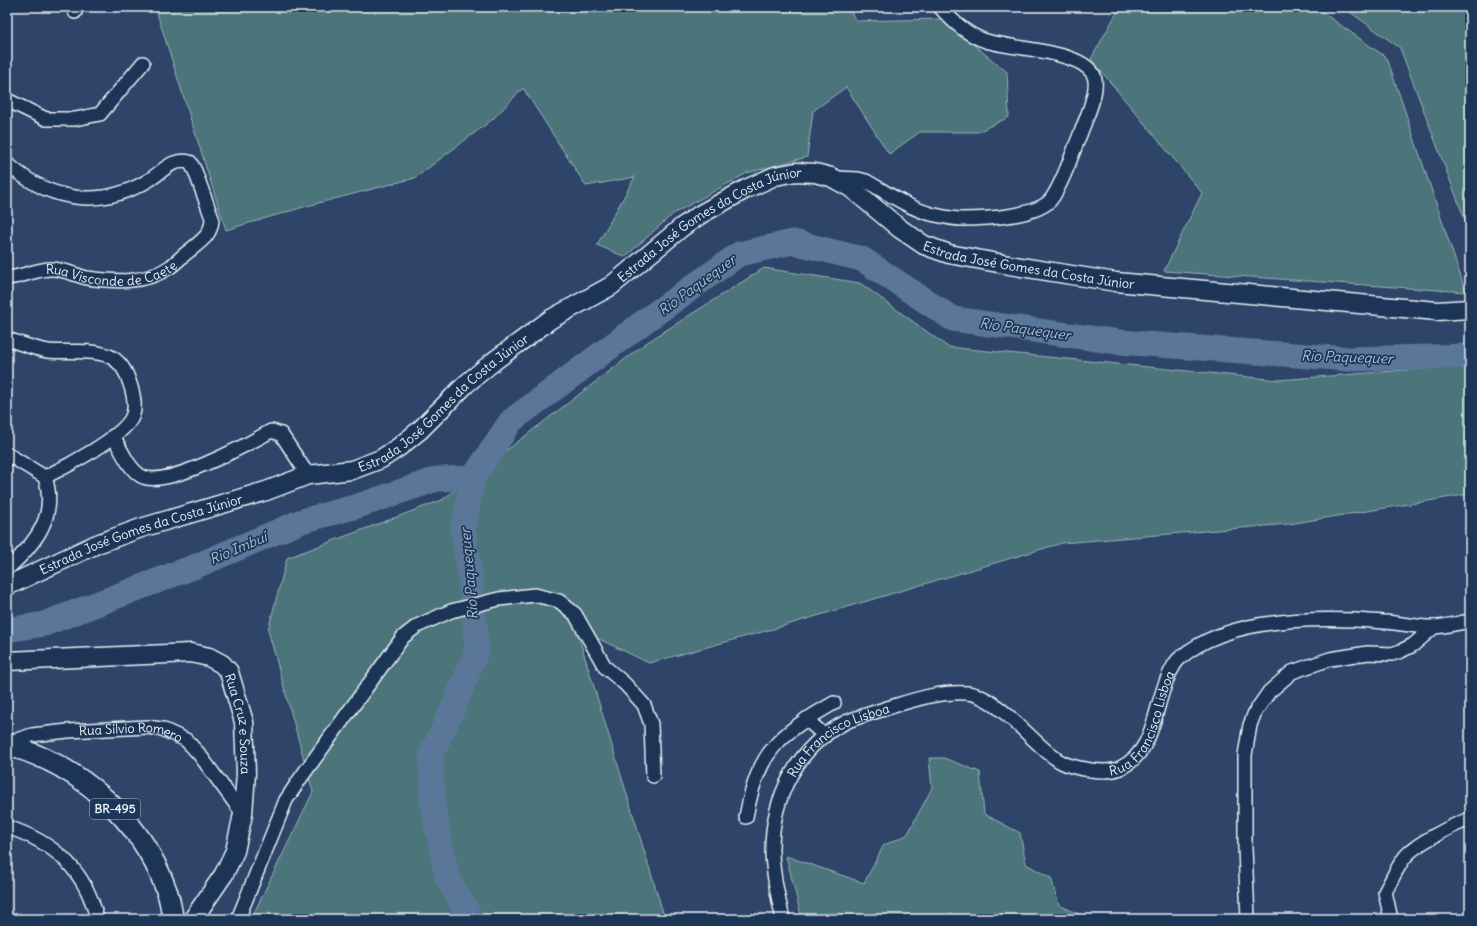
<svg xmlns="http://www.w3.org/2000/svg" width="1477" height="926" font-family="Delius,sans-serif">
	<rect width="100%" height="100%" fill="#2e4468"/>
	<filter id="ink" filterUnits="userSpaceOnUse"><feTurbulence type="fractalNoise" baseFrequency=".025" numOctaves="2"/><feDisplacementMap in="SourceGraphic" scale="8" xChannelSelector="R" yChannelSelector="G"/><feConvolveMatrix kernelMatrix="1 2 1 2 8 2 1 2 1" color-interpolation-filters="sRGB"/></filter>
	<g filter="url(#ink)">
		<path fill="#4c757a" stroke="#9ab3b9" d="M 155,7 L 848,7 L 856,21 L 942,19 L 1007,72 L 1009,117 L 978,132 L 920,132 L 889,154 L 846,87 L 813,111 L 807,157 L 747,173 L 673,214 L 625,257 L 597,245 L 635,177 L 586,186 L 523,88 L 493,119 L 415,178 L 307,206 L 226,230 Z
			M 1120,7 L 1315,7 L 1387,58 L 1466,292 L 1164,271 L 1202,193 L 1091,59 Z
			M 1343,7 L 1470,7 L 1470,233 L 1400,48 Z
			M 764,268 L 860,283 L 948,347 L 1278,380 L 1470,365 L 1470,494 L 1289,524 L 1062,543 L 773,629 L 649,663 L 576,628 L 665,919 L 251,919 L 313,792 L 268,630 L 287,558 L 442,500 L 646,343 Z
			M 929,758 L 944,758 L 980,772 L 984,814 L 1020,833 L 1026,864 L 1051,878 L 1059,905 L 1090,919 L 802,919 L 786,856 L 864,883 L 884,845 L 907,835 L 932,788 Z"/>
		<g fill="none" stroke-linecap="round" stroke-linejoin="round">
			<path stroke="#5a779a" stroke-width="25" d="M 7,630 L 44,624 L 196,566 L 302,521 L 358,506 L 437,479 L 473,478
				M 471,919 L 447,877 L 433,806 L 431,755 L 455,704 L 477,649 L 471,582 L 463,529 L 473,478 L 511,421 L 649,318 L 739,254 L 793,242 L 862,259 L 953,319 L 1119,342 L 1349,359 L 1470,356"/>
			<defs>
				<g id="street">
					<path d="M 74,7 L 75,12"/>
					<path d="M 7,100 L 46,119 L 75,119 L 100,114 L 143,63"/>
					<path d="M 835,178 L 858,179 L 866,181 C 886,192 908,208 931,214 C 940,216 951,219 961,219 C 982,219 1040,217 1052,198 C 1064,181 1073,151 1081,132 C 1086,118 1101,87 1093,74 C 1079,50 1012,49 986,41 C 967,35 952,21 940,7"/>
					<path id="s1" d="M 7,278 C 23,277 36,269 51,269 C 64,269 75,275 87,278 C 116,282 145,284 170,267 C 177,262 182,256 189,251 C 201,241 212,235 212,218 L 195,171 L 190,162 C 171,158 164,171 149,180 C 101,209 52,202 10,166"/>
					<path d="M 7,339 C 20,343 34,349 48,351 C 67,353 88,349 106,355 C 119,359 125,369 129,381 C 133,392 137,406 132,417 C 123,437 66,467 45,477"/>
					<path d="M 113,436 C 121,449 128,468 141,476 C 164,490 248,444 271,431 L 281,434 L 308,475"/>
					<path d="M 7,454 L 45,477"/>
					<path d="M 7,569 C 35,544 58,516 45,477"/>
					<path d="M 806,719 L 825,736"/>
					<path id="s2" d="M 7,743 L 32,735 L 68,731 L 147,727 L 162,729 L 186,740 L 199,754 L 243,814"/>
					<path d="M 746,817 C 758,751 778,735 834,703"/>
					<path d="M 7,827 C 54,842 86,870 97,919"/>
					<path d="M 238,919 L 286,800 L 302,776 L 403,637 L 417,626 L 451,611 L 499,599 L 535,595 L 559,601 L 575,614 L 605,667 L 625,684 L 644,705 L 651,724 L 653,776"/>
					<path id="s3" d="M 783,919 C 778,898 773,875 772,853 C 771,799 797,746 846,722 C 859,716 874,713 887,708 C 914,700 939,691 967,693 C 996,695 1031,741 1055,758 C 1065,766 1079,768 1091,770 C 1099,771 1112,772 1120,768 C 1158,751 1153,701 1172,669 C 1174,665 1176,661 1180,658 C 1229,616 1323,617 1384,622 C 1400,623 1416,627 1432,627 C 1444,627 1458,623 1470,621"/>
					<path d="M 1248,919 L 1245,848 L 1245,755 L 1250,725 L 1255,712 L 1269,692 L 1292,672 L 1330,659 L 1368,653 L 1392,654 L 1401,651 L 1413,645 L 1434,627"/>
					<path d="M 1391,919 L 1385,892 C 1392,880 1397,867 1405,857 C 1415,844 1455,824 1470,819"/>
				</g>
				<g id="secondary">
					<path id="s4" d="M 7,586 L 97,544 L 141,528 L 266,491 L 308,475 L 352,470 L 381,459 L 399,447 L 420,430 L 466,384 L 494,361 L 551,319 L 611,286 L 682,227 L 701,214 L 746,189 L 775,176 L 796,172 L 815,173 L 831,177 L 851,188 L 899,228 L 924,245 L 949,254 L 1009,265 L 1116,282 L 1437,311 L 1470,309"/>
					<path id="s5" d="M 7,661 L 191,653 L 209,657 L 222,664 L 229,672 L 244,722 L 246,773 L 243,814 L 235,851 L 224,874 L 193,919"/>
				</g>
				<path id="primary" d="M 7,745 C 78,764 141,819 166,889 C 170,898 171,909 173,919"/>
			</defs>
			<use href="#street" stroke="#e8f1f8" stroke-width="16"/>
			<use href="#secondary" stroke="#e8f1f8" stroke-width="21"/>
			<use href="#primary" stroke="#e8f1f8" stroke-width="23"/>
			<use href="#street" stroke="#1d3557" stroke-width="13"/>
			<use href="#secondary" stroke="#1d3557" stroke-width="18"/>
			<use href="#primary" stroke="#1d3557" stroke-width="20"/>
		</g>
	</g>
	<g text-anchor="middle" stroke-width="3.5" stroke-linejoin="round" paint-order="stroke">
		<rect fill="#1d3557" stroke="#abb9c8" stroke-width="1" x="90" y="799" width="50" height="20" rx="3"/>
		<g font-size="12" font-weight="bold" fill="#e8f1f8">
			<text x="115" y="813">BR-495</text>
		</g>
		<g font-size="13" fill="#e8f1f8" stroke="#1d3557">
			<text dy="5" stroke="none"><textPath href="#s4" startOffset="804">Estrada José Gomes da Costa Júnior</textPath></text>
			<text dy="5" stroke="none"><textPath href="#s4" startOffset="1164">Estrada José Gomes da Costa Júnior</textPath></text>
			<text dy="5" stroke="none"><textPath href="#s1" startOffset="107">Rua Visconde de Caete</textPath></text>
			<text dy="5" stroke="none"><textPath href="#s4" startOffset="480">Estrada José Gomes da Costa Júnior</textPath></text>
			<text dy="5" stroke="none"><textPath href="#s4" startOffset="144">Estrada José Gomes da Costa Júnior</textPath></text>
			<text dy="5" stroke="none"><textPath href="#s3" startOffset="580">Rua Francisco Lisboa</textPath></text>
			<text dy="5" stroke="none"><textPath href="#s5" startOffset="281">Rua Cruz e Souza</textPath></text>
			<text dy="5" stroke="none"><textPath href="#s2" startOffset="126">Rua Sílvio Romero</textPath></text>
			<text dy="5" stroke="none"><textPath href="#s3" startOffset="209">Rua Francisco Lisboa</textPath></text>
		</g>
		<g font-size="14" font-style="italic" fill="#afc0d2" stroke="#1d3557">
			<text transform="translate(697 285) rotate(-36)" y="5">Rio Paquequer</text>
			<text transform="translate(1025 329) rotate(8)" y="5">Rio Paquequer</text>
			<text transform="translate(1347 357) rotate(2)" y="5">Rio Paquequer</text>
			<text transform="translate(238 548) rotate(-23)" y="5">Rio Imbuí</text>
			<text transform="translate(469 574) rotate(-95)" y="5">Rio Paquequer</text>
		</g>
	</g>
	<rect width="1477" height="926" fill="none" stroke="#1d3557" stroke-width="24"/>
	<rect x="12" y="12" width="1453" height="902" fill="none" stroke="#e8f1f8" stroke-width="1.5" filter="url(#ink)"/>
</svg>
